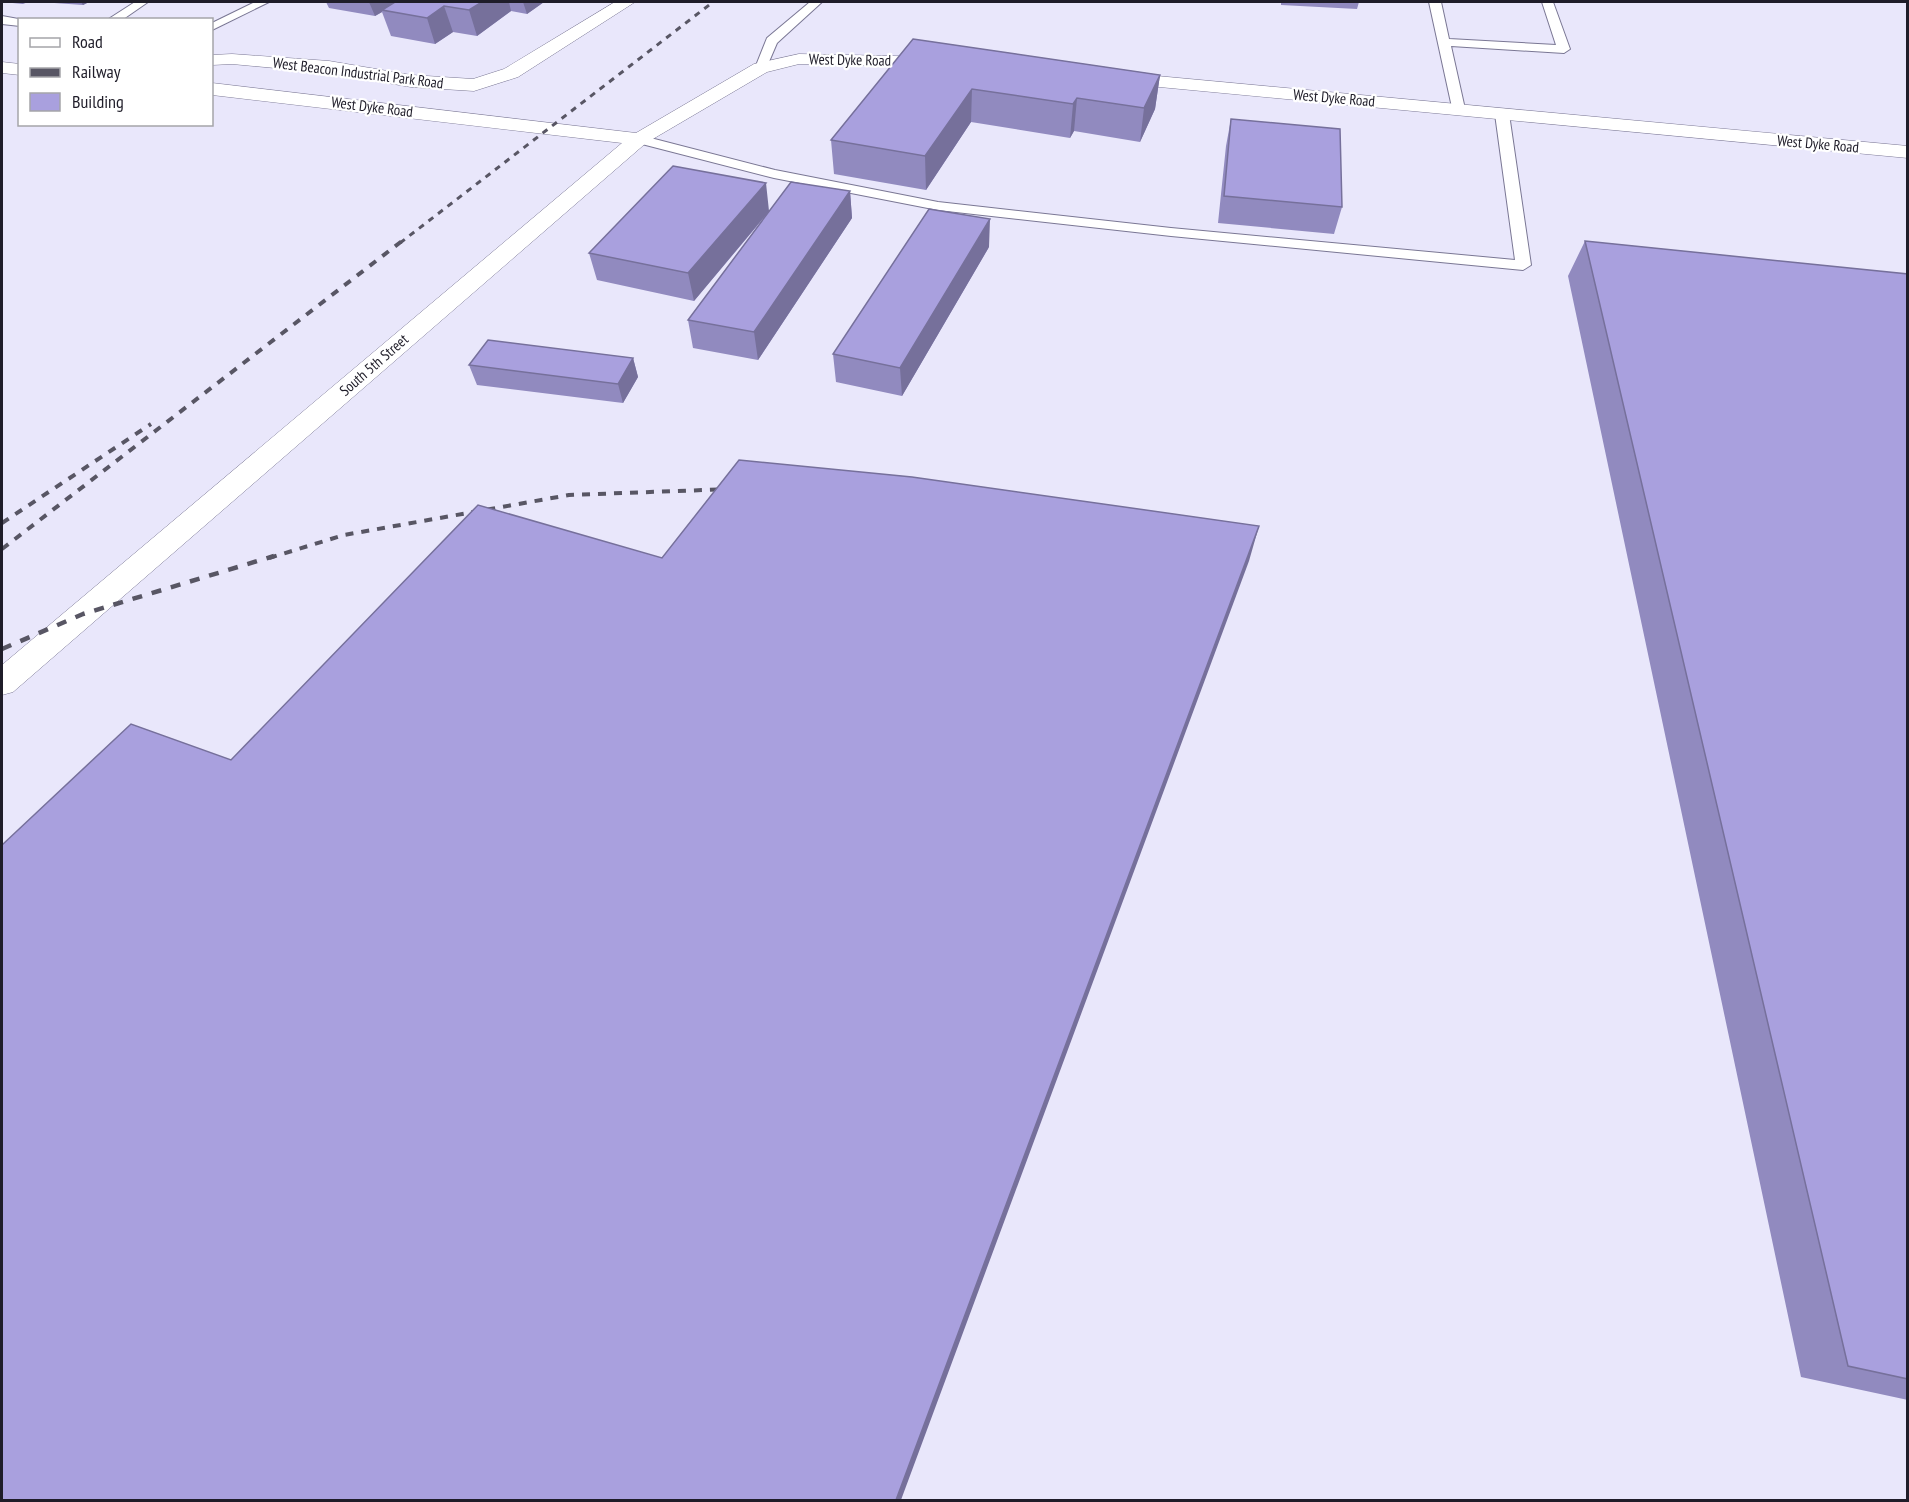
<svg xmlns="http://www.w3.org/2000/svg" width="1909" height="1502" font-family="'PT Sans Narrow',sans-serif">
	<rect width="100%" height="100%" fill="#e9e7fb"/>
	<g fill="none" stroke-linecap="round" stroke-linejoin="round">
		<defs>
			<path id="lane" d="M 135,2 L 148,2 L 122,20 L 107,20 Z
				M 255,2 L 269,2 L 212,30 L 212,23 Z
				M 810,2 L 822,2 L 777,43 L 765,71 L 757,71 L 755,68 L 767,38 Z
				M 1429,2 L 1441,2 L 1449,39 L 1556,45 L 1542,2 L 1553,2 L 1570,49 L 1564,53 L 1451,46 L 1465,109 L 1463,112 L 1453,112 Z
				M 2,16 L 24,20 L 20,20 L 20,26 L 2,24 Z
				M 1502,110 L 1509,114 L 1531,265 L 1523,270 L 1171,236 L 938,210 L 774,178 L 634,142 L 632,139 L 639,135 L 775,170 L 938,202 L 1171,228 L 1515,260 L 1495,114 Z"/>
			<path id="street" d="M 615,2 L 635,2 L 518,77 L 474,91 L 411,87 L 329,73 L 232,64 L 212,65 L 212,55 L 232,54 L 329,61 L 411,75 L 473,79 L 504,69 Z
				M 799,54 L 940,57 L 946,58 L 949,62 L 946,66 L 940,67 L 799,64 L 767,72 L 646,143 L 13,692 L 2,695 L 2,665 L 622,143 L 212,95 L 212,83 L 636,133 L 754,64 Z
				M 2,62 L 20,64 L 20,75 L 2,73 Z
				M 1114,72 L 1908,146 L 1908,158 L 1107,82 L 1105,78 L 1107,74 Z"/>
		</defs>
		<use href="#lane" stroke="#7a7794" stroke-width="2"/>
		<use href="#street" stroke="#7a7794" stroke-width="1"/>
		<use href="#lane" fill="#fff" fill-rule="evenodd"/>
		<use href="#street" fill="#fff" fill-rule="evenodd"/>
		<path stroke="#585664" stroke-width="3" stroke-dasharray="6 6" stroke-linecap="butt" d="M 400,243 L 713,2"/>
		<path stroke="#585664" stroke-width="4" stroke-dasharray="8 8" stroke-linecap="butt" d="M 2,523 L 151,424
			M 2,549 L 402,241
			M 269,558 L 344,535 L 569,495 L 732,489"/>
		<path stroke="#585664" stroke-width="4.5" stroke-dasharray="10 10" stroke-linecap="butt" d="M 2,649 L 83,614 L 274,556"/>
	</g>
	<path fill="#918abf" d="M 2,2 L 28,2 L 23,4 Z
		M 40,2 L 89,2 L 83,5 Z
		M 326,2 L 544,2 L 527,14 L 511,11 L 477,36 L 453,32 L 435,44 L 391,36 L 382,12 L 375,16 L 329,8 Z
		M 1281,2 L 1359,2 L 1357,9 L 1281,5 Z
		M 913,39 L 1160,75 L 1155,109 L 1140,142 L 1074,131 L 1070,138 L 971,122 L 926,190 L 834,174 L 831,140 Z
		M 1231,119 L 1342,207 L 1334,234 L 1218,223 L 1226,146 Z
		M 850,191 L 852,218 L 758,360 L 693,348 L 688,320 L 768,213 L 694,301 L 597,280 L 589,253 Z
		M 1585,241 L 1908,274 L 1908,1400 L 1801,1377 L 1568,276 Z
		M 989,247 L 902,396 L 836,382 L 833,354 Z
		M 633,358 L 638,377 L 623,403 L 477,385 L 469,365 Z"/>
	<path fill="#76709b" d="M 81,2 L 89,2 L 83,5 Z
		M 369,2 L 399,2 L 382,10 L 382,12 L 375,16 Z
		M 482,2 L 509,2 L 511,11 L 477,36 L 469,10 Z
		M 523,2 L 544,2 L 527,14 Z
		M 444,6 L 453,32 L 435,44 L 427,18 Z
		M 1160,75 L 1155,109 L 1140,142 L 1144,108 Z
		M 972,89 L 971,122 L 926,190 L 925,156 Z
		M 1077,98 L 1074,131 L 1070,138 L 1073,104 Z
		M 766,183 L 769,211 L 694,301 L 688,273 Z
		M 850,191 L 852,218 L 758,360 L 754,332 Z
		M 990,219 L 989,247 L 902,396 L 900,368 Z
		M 633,358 L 638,377 L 623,403 L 618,384 Z
		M 1259,526 L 1249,561 L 901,1500 L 896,1500 Z"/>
	<path fill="#a9a0de" stroke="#76709b" stroke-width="1.5" d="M 395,2 L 482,2 L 469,10 L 444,6 L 427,18 L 382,10 Z
		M 913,39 L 1160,75 L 1144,108 L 1077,98 L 1073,104 L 972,89 L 925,156 L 831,140 Z
		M 1231,119 L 1340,129 L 1342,207 L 1224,196 Z
		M 673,166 L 766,183 L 688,273 L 589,253 Z
		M 791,182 L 850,191 L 754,332 L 688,320 Z
		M 929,209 L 990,219 L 900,368 L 833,354 Z
		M 1585,241 L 1908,274 L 1908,1379 L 1848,1366 Z
		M 488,340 L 633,358 L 618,384 L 469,365 Z
		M 739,460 L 912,477 L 1259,526 L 896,1500 L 2,1500 L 2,845 L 131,724 L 231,760 L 478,505 L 662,558 Z"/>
	<g text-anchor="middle" stroke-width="4.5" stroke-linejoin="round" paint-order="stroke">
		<g font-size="15" fill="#1f1d29" stroke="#fff">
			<text transform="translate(850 60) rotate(1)" y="5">West Dyke Road</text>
			<text transform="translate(358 73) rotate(7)" y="5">West Beacon Industrial Park Road</text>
			<text transform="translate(1334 98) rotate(5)" y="5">West Dyke Road</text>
			<text transform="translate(372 107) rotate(7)" y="5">West Dyke Road</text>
			<text transform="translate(1818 144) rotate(5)" y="5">West Dyke Road</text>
			<text transform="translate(374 365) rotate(-41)" y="5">South 5th Street</text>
		</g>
	</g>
	<rect width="1909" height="1502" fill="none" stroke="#1f1d29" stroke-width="6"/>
	<rect x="18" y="18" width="195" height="108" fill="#ffffff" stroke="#a5a5a9" stroke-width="1.5"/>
	<rect x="30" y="38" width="30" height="9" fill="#ffffff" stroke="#a5a5a9" stroke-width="1.5"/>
	<text x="72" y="48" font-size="18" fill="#1f1d29">Road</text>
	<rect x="30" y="68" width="30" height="9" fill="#585664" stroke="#a5a5a9" stroke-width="1.5"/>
	<text x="72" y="78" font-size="18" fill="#1f1d29">Railway</text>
	<rect x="30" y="93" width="30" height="18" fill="#a9a0de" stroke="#a5a5a9" stroke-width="1.5"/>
	<text x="72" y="108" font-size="18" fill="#1f1d29">Building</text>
</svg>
